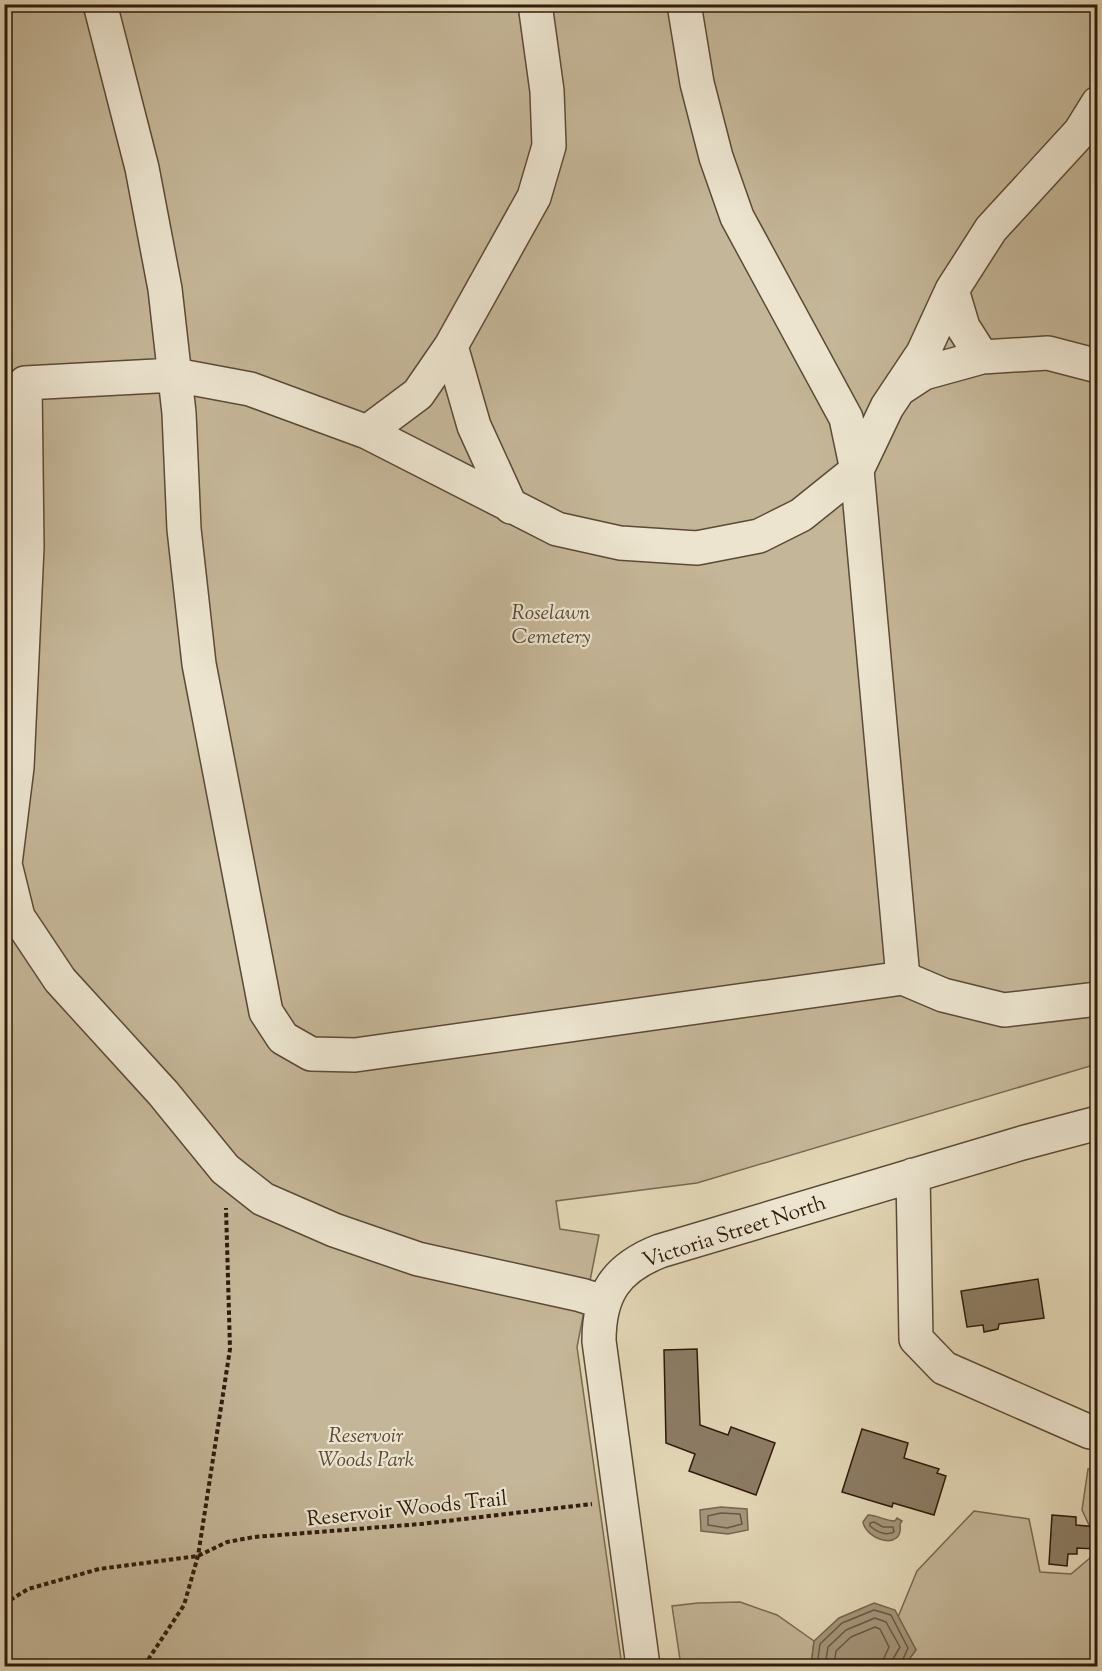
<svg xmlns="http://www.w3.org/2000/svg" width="1102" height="1671" font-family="'Sorts Mill Goudy',serif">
	<rect width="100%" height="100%" fill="#e2d6b5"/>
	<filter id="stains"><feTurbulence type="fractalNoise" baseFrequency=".00333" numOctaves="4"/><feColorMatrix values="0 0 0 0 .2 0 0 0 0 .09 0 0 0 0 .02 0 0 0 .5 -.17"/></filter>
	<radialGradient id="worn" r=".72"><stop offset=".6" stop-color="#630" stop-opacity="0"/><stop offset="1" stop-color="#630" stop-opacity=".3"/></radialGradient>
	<path fill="#c4b698" stroke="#7a6852" stroke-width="1.5" d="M 5,5 L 1097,5 L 1097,1064 L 697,1183 L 556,1201 L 560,1229 L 599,1235 L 577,1347 L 622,1666 L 5,1666 Z
		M 1097,1466 L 1097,1542 L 1082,1510 L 1088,1469 Z
		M 974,1511 L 1029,1519 L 1040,1572 L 1071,1574 L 1097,1552 L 1097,1666 L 904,1666 L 916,1650 L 898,1617 L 917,1571 Z
		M 740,1602 L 777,1615 L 814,1641 L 811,1666 L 681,1666 L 672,1606 L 698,1603 Z"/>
	<path fill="#a5967c" stroke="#76654f" stroke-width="1.5" d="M 721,1507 L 747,1509 L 748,1530 L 728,1534 L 701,1531 L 700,1510 Z
		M 868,1515 C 878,1515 884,1521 895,1521 L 897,1518 L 902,1521 L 900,1524 C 904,1552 866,1540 863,1522 Z
		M 874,1603 L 895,1610 L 916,1650 L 904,1666 L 811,1666 L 814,1641 L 839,1618 Z"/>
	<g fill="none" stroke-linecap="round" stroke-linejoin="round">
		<path stroke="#6a5844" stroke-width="1.5" d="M 721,1513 L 740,1514 L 742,1524 L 727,1528 L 708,1525 L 708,1516 Z
			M 874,1522 L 883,1527 L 893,1527 L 894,1532 C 886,1536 877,1532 870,1526 L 870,1523 Z
			M 817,1666 L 820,1644 L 842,1623 L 874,1610 L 891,1615 L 908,1648 L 900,1666
			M 825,1666 L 828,1647 L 846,1630 L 875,1618 L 886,1622 L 900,1647 L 893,1659 L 892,1666
			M 834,1666 L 836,1651 L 851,1637 L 875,1627 L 880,1629 L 889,1647 L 884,1658 L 883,1666"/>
	</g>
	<path fill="#8c7c64" stroke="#2f1b0c" stroke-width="1.5" d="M 1038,1279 L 1044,1318 L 999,1324 L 998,1329 L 984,1332 L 983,1325 L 967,1327 L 961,1291 Z
		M 697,1349 L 700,1425 L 728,1435 L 731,1427 L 775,1443 L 756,1495 L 689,1471 L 695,1454 L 666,1443 L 664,1350 Z
		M 862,1429 L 908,1443 L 904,1458 L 939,1469 L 937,1473 L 946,1476 L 934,1515 L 893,1503 L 892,1507 L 842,1492 Z
		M 1052,1515 L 1076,1517 L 1076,1525 L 1098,1527 L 1096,1549 L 1077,1548 L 1077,1554 L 1068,1554 L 1067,1566 L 1049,1564 Z"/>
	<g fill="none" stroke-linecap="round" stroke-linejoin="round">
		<defs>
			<path id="minor" d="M 100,4 L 142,168 L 165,289 L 179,413 L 184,529 L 199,664 L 266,1012 L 283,1038 L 311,1054 L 355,1055 L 903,978 L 943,995 L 1004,1010 L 1098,999
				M 684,4 L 697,83 L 716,157 L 737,217 L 846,418 L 857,470 L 903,978
				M 952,290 L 963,327 L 982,357
				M 451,346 L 474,426 L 511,507
				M 901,388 L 924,373 L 982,357 L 1048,353 L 1098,366
				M 367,432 L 418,394 L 451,346 L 534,197 L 549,146 L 547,91 L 535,4
				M 913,1175 L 916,1339 L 944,1368 L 1090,1432
				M 603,1302 L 581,1295 L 418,1259 L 334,1230 L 263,1199 L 225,1169 L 163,1093 L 60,980 L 18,917 L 5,864 L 17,767 L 27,547 L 25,383 L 175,375 L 250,389 L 367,432 L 557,529 L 620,543 L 697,548 L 759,536 L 801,515 L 857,470 L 887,407 L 923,353 L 952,290 L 991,229 L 1080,132 L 1098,103
				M 643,1666 L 599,1341 C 599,1294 616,1268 660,1251 L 1022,1143 L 1098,1123"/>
		</defs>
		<use href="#minor" stroke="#5c4a36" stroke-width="36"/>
		<path stroke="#2f1b0c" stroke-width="4" stroke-dasharray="4.5 3" stroke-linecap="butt" d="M 4,1604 L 28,1589 L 99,1569 L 198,1556 L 227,1542 L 254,1537 L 421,1524 L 592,1504
			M 144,1666 L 184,1605 L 198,1556 L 230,1349 L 226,1208"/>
		<use href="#minor" stroke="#ece4cf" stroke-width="33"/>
	</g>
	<g text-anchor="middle" stroke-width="4.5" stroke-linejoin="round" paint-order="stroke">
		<g font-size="21" font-style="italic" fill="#5c4a36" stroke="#ece4cf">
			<text x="551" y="619">Roselawn<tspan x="551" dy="24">Cemetery</tspan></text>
			<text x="366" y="1442">Reservoir<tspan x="366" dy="24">Woods Park</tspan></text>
		</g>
		<g font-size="21" fill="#2f1b0c" stroke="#ece4cf">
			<text transform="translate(734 1231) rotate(-18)" y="7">Victoria Street North</text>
			<text transform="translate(407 1508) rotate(-6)" y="7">Reservoir Woods Trail</text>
		</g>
	</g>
	<rect width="1102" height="1671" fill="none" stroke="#e2d6b5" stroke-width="24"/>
	<rect x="6" y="6" width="1090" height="1659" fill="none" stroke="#2f1b0c" stroke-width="3"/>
	<rect x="12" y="12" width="1078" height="1647" fill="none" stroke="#2f1b0c" stroke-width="1.5"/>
	<rect width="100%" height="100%" filter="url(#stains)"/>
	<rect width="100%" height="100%" fill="url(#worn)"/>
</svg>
